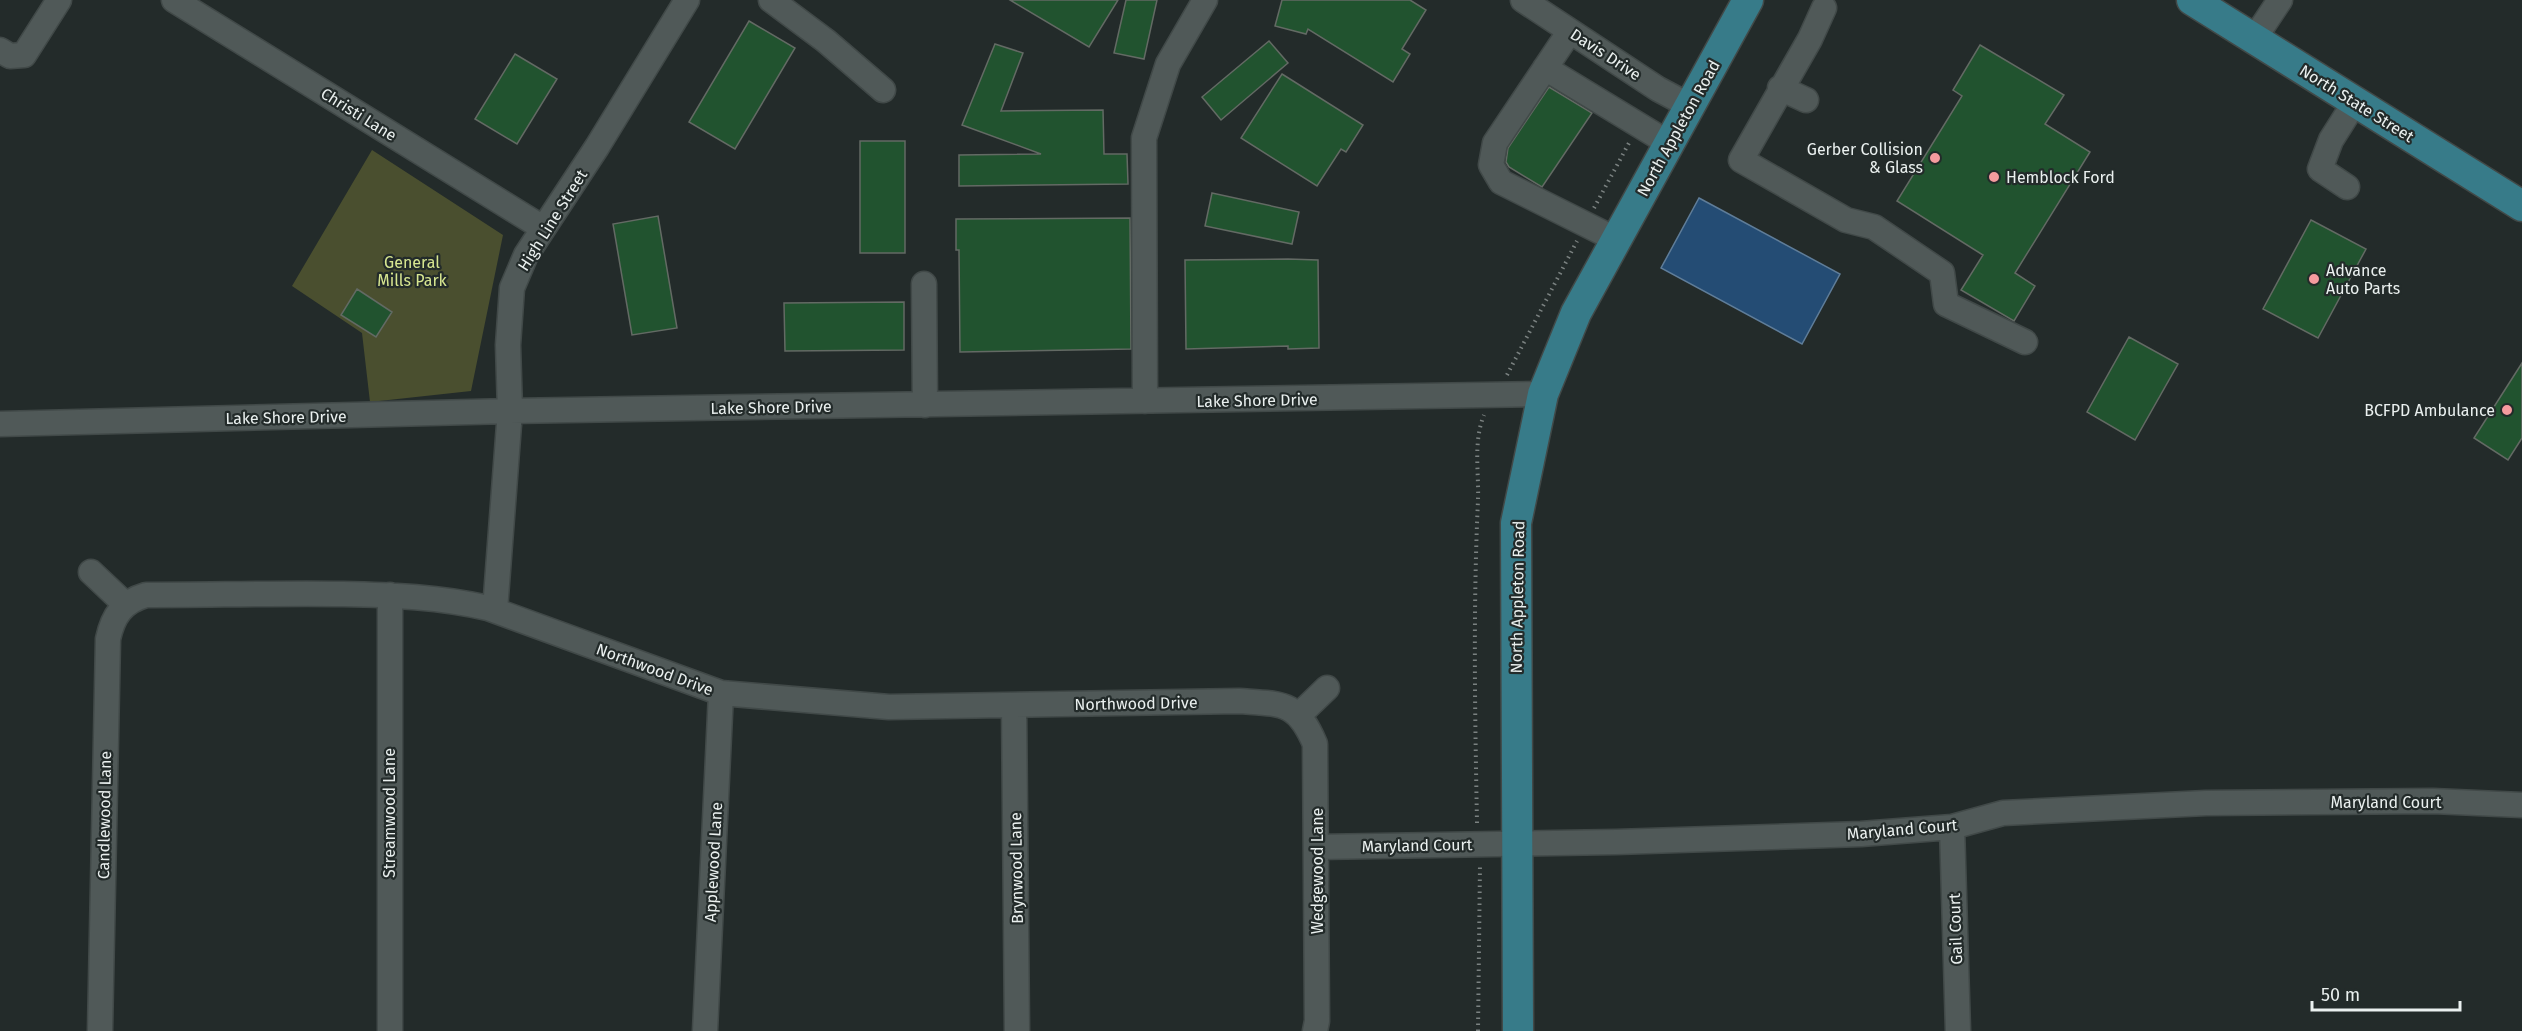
<svg xmlns="http://www.w3.org/2000/svg" width="2522" height="1031" font-family="'Fira Sans',sans-serif">
	<rect width="100%" height="100%" fill="#232b2a"/>
	<path fill="#4a4f2f" d="M 372,150 L 503,235 L 471,391 L 370,402 L 362,333 L 292,286 Z"/>
	<path fill="#244c74" stroke="#5f7d99" stroke-width="1.5" d="M 1699,198 L 1840,274 L 1802,344 L 1661,268 Z"/>
	<path fill="#21532f" stroke="#636a64" stroke-width="1.5" d="M 1010,0 L 1118,0 L 1089,47 Z
		M 1126,0 L 1157,0 L 1144,59 L 1114,53 Z
		M 1282,0 L 1410,0 L 1426,10 L 1402,49 L 1410,54 L 1393,82 L 1308,29 L 1306,34 L 1275,26 Z
		M 749,21 L 795,48 L 735,149 L 689,122 Z
		M 1269,41 L 1288,63 L 1221,120 L 1202,97 Z
		M 995,44 L 1023,53 L 1001,111 L 1103,110 L 1104,154 L 1127,154 L 1128,184 L 959,186 L 959,155 L 1041,154 L 962,125 Z
		M 1980,45 L 2064,95 L 2045,124 L 2090,152 L 2015,273 L 2035,286 L 2014,321 L 1961,290 L 1983,255 L 1897,201 L 1962,96 L 1953,90 Z
		M 515,54 L 557,79 L 517,144 L 475,119 Z
		M 1282,74 L 1363,125 L 1346,152 L 1341,149 L 1317,186 L 1241,138 Z
		M 1549,87 L 1592,113 L 1542,187 L 1509,167 L 1506,162 L 1508,148 Z
		M 860,141 L 905,141 L 905,253 L 860,253 Z
		M 1212,193 L 1299,212 L 1292,244 L 1205,226 Z
		M 658,216 L 677,328 L 632,335 L 613,224 Z
		M 1130,218 L 1131,349 L 960,352 L 959,250 L 956,250 L 956,219 Z
		M 2311,220 L 2366,249 L 2318,338 L 2263,309 Z
		M 1288,259 L 1318,260 L 1319,348 L 1288,349 L 1288,346 L 1186,349 L 1185,260 Z
		M 357,289 L 392,312 L 376,337 L 341,315 Z
		M 904,302 L 904,350 L 785,351 L 784,303 Z
		M 2129,337 L 2178,364 L 2135,440 L 2087,412 Z
		M 2522,363 L 2522,438 L 2508,460 L 2474,438 Z"/>
	<g fill="none" stroke-linecap="round" stroke-linejoin="round">
		<defs>
			<path id="minor" d="M 174,0 L 543,228
				M 771,0 L 826,41 L 883,90
				M 1523,0 L 1658,89 L 1690,106
				M 1824,8 L 1810,39 L 1741,160 L 1846,220 L 1874,227 L 1942,273 L 1946,304 L 2025,342
				M 1570,31 L 1495,143 L 1491,165 L 1501,182 L 1615,239
				M 2254,39 L 2280,0
				M 0,50 L 10,56 L 24,55 L 59,0
				M 1545,68 L 1670,144
				M 1780,88 L 1806,100
				M 2347,187 L 2320,169 L 2331,140 L 2355,102
				M 924,284 L 925,405
				M 1145,401 L 1144,138 L 1168,64 L 1205,0
				M 0,424 L 510,411 L 1543,394
				M 91,572 L 126,605
				M 390,595 L 390,1031
				M 495,610 L 510,411 L 508,345 L 512,288 L 526,255 L 597,147 L 687,0
				M 1014,705 L 1017,1031
				M 1299,715 L 1327,688
				M 1952,827 L 1958,1031
				M 1317,847 L 1616,842 L 1861,834 L 1952,827 L 2003,813 L 2206,803 L 2433,801 L 2522,805
				M 100,1031 L 108,639 C 113,616 122,602 146,595 C 211,595 277,593 343,594 C 392,595 440,597 488,608 L 721,693 L 889,707 L 1239,701 C 1282,704 1297,701 1315,744 L 1317,1021 L 1315,1031
				M 705,1031 L 721,693"/>
			<path id="major" d="M 2192,0 L 2522,206
				M 1518,1031 L 1516,523 L 1543,394 L 1576,313 L 1748,0"/>
		</defs>
		<use href="#minor" stroke="#414948" stroke-width="27"/>
		<use href="#major" stroke="#414948" stroke-width="33"/>
		<path stroke="#7b8281" stroke-width="4" stroke-dasharray="1.5 4.5" stroke-linecap="butt" d="M 1594,208 L 1629,143
			M 1507,375 L 1577,241
			M 1477,823 C 1475,716 1473,608 1478,500 C 1479,472 1473,442 1484,415
			M 1478,1031 L 1480,864"/>
		<use href="#minor" stroke="#505958" stroke-width="24"/>
		<use href="#major" stroke="#377b89" stroke-width="30"/>
	</g>
	<g fill="#f59b9e" stroke="#232b2a" stroke-width="2">
		<circle cx="1935" cy="158" r="6"/>
		<circle cx="1994" cy="177" r="6"/>
		<circle cx="2314" cy="279" r="6"/>
		<circle cx="2507" cy="410" r="6"/>
	</g>
	<g text-anchor="middle" stroke-width="4.5" stroke-linejoin="round" paint-order="stroke">
		<g font-size="16" fill="#eaf0ef" stroke="#232b2a">
			<text transform="translate(1606 54) rotate(33)" y="6">Davis Drive</text>
			<text transform="translate(2357 103) rotate(32)" y="6">North State Street</text>
			<text transform="translate(359 114) rotate(32)" y="6">Christi Lane</text>
			<text transform="translate(1678 128) rotate(-61)" y="6">North Appleton Road</text>
			<text transform="translate(552 220) rotate(-58)" y="6">High Line Street</text>
			<text transform="translate(1257 400) rotate(-1)" y="6">Lake Shore Drive</text>
			<text transform="translate(771 407) rotate(-1)" y="6">Lake Shore Drive</text>
			<text transform="translate(286 417) rotate(-1)" y="6">Lake Shore Drive</text>
			<text transform="translate(1517 597) rotate(-89)" y="6">North Appleton Road</text>
			<text transform="translate(655 669) rotate(20)" y="6">Northwood Drive</text>
			<text transform="translate(1136 703) rotate(-1)" y="6">Northwood Drive</text>
			<text x="2386" y="808">Maryland Court</text>
			<text transform="translate(389 813) rotate(-90)" y="6">Streamwood Lane</text>
			<text transform="translate(104 815) rotate(-89)" y="6">Candlewood Lane</text>
			<text transform="translate(1902 829) rotate(-5)" y="6">Maryland Court</text>
			<text transform="translate(1417 845) rotate(-1)" y="6">Maryland Court</text>
			<text transform="translate(713 862) rotate(-87)" y="6">Applewood Lane</text>
			<text transform="translate(1016 868) rotate(-91)" y="6">Brynwood Lane</text>
			<text transform="translate(1317 871) rotate(-90)" y="6">Wedgewood Lane</text>
			<text transform="translate(1955 929) rotate(-92)" y="6">Gail Court</text>
		</g>
		<g font-size="16" fill="#eaf0ef" stroke="#232b2a" text-anchor="end">
			<text x="1923" y="155">Gerber Collision<tspan x="1923" dy="18">&amp; Glass</tspan></text>
			<text x="2006" y="183" text-anchor="start">Hemblock Ford</text>
			<text x="2326" y="276" text-anchor="start">Advance<tspan x="2326" dy="18">Auto Parts</tspan></text>
			<text x="2495" y="416">BCFPD Ambulance</text>
		</g>
		<g font-size="16" fill="#d7e690" stroke="#232b2a">
			<text x="412" y="268">General<tspan x="412" dy="18">Mills Park</tspan></text>
		</g>
	</g>
	<path d="M2312 1001v9h148v-9" fill="none" stroke="#eaf0ef" stroke-width="3"/>
	<text x="2321" y="1001" font-size="18" fill="#eaf0ef" stroke="#232b2a" stroke-width="4.5" paint-order="stroke">50 m</text>
</svg>
